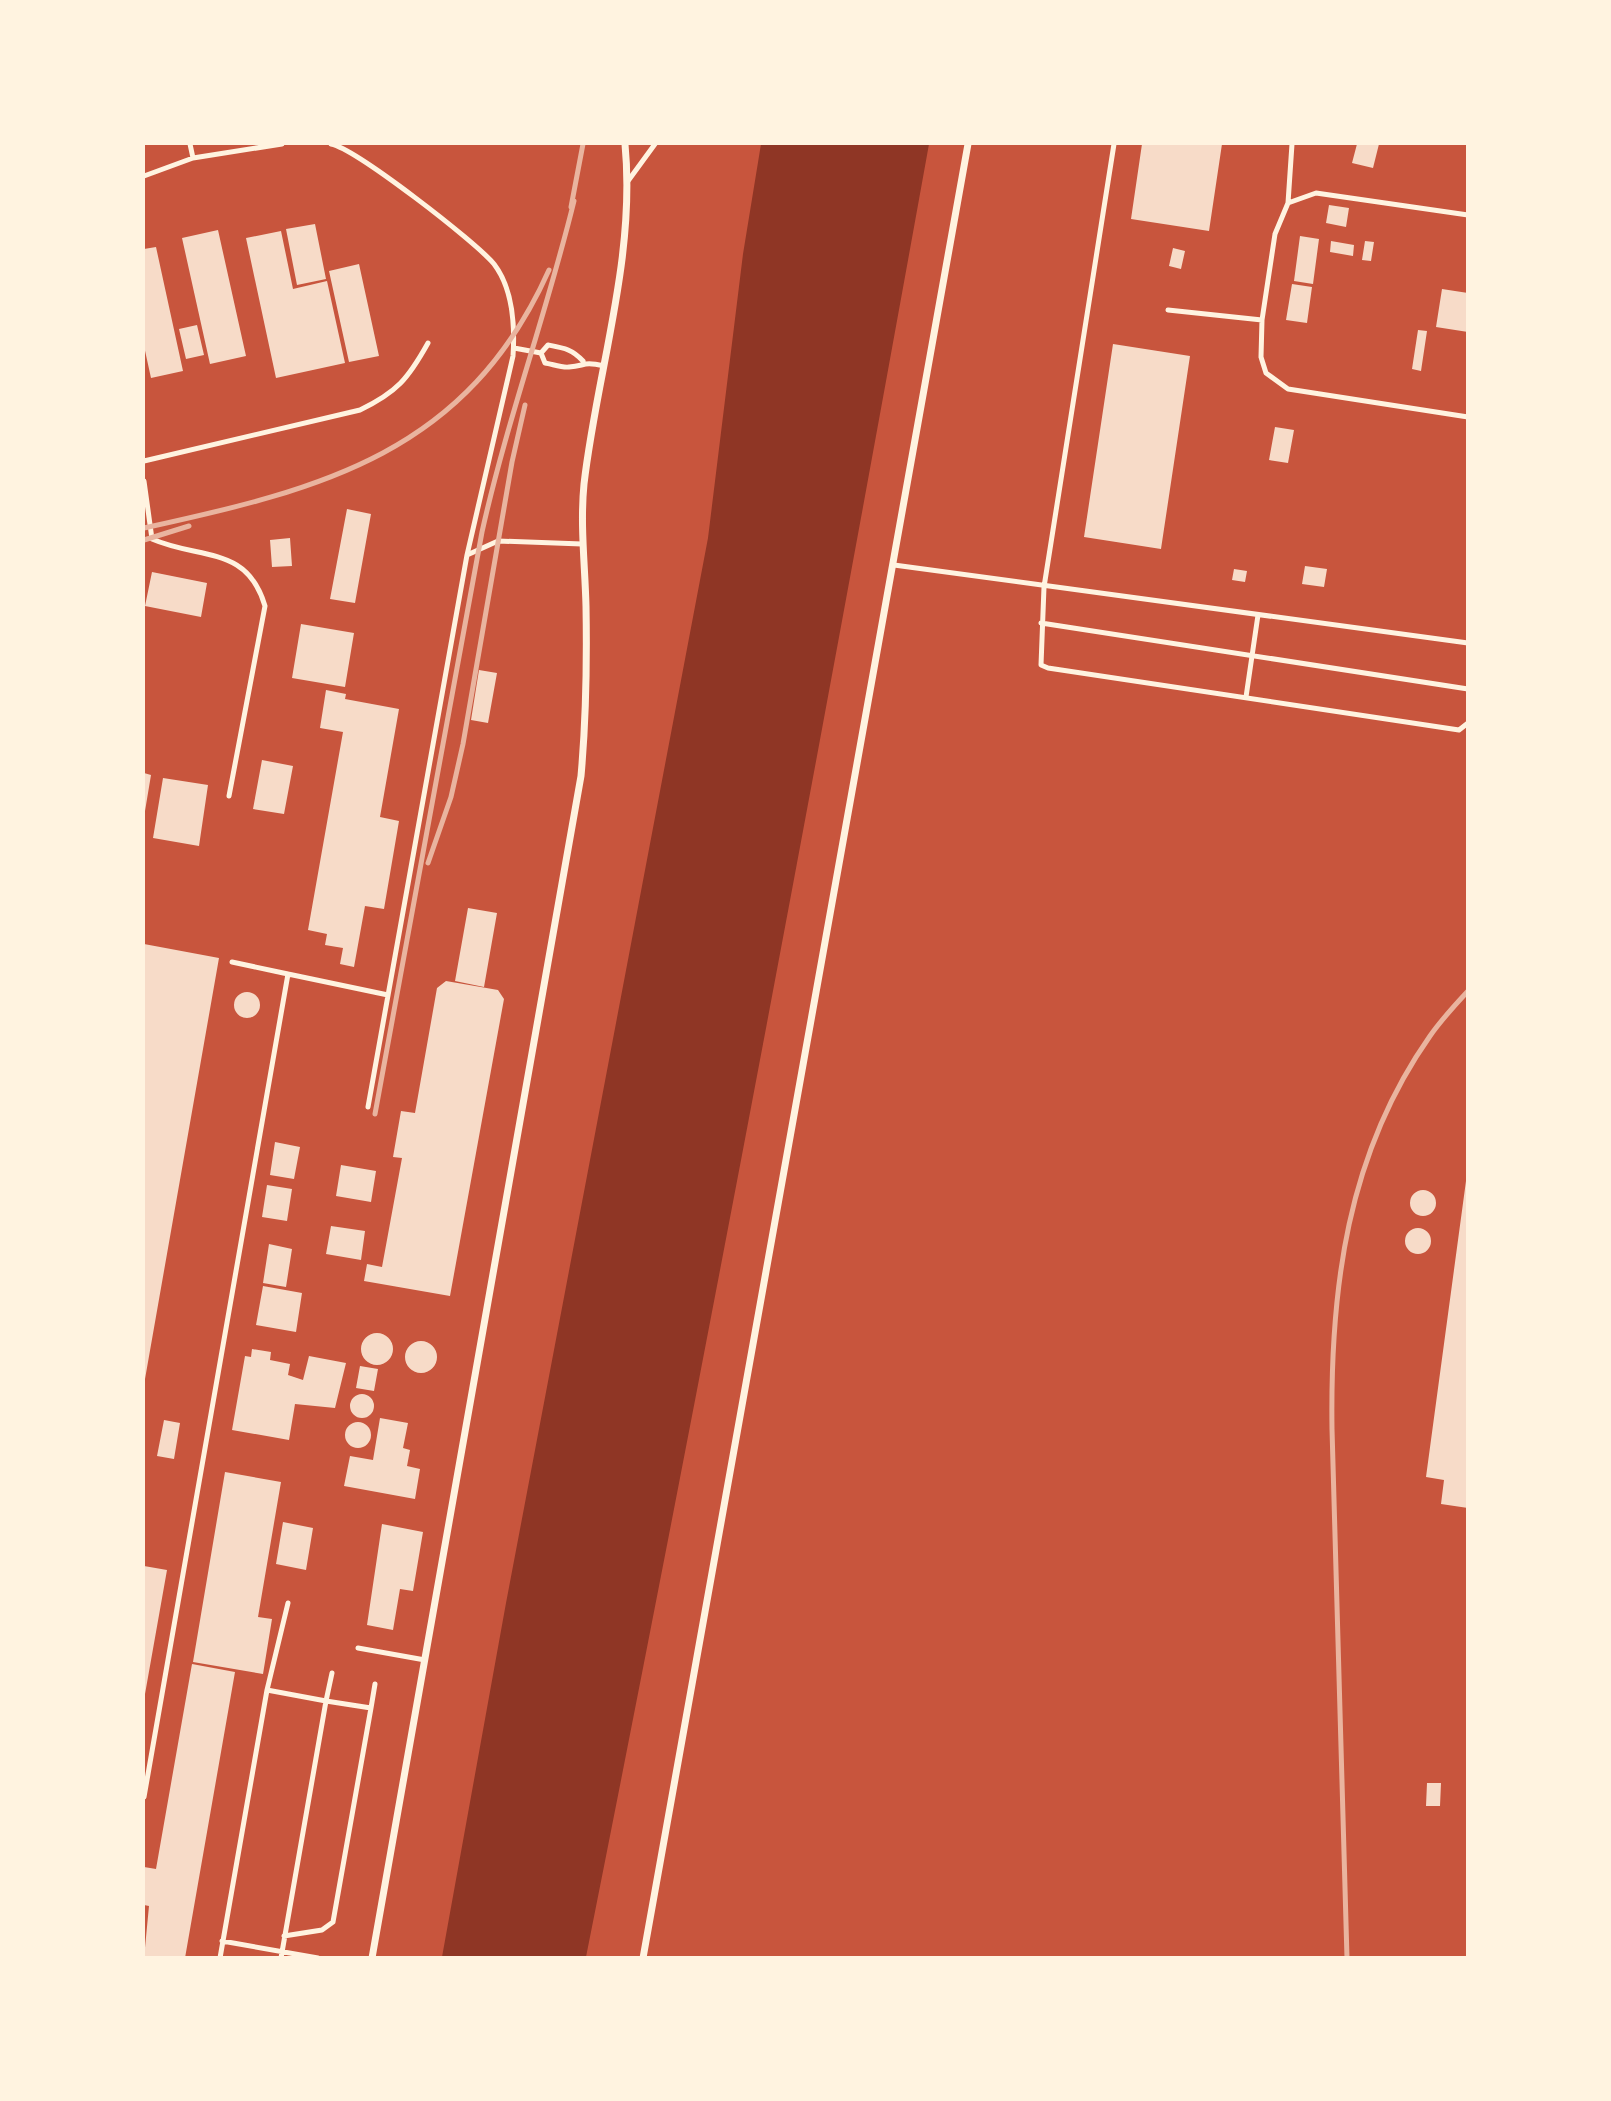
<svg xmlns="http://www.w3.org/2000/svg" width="1611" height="2101" font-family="'Fira Sans Condensed',sans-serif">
	<rect width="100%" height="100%" fill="#c8553d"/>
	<path fill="#8f3625" d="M 761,144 L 929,144 C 820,749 706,1354 586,1957 L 442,1957 L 506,1603 L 708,538 L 743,254 Z"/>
	<path fill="#f7dbc8" d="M 1142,144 L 1222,144 L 1209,231 L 1131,219 Z
		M 1357,144 L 1379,144 L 1373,168 L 1352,163 Z
		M 1329,205 L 1349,208 L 1346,227 L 1326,223 Z
		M 315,224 L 326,279 L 297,285 L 286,229 Z
		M 218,230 L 246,356 L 210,364 L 182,238 Z
		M 281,231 L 293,289 L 327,281 L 345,363 L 276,378 L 246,238 Z
		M 1300,236 L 1319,239 L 1313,284 L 1294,281 Z
		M 1331,241 L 1354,245 L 1353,256 L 1330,252 Z
		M 1365,241 L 1374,242 L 1371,261 L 1362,260 Z
		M 156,247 L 183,371 L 151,378 L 144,346 L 144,249 Z
		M 1173,248 L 1185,251 L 1181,269 L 1169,266 Z
		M 359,264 L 379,356 L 349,362 L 329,271 Z
		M 1292,284 L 1312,287 L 1307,323 L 1286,320 Z
		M 1442,289 L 1468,293 L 1468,332 L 1436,327 Z
		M 197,325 L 204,355 L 186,359 L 179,329 Z
		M 1418,330 L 1427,331 L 1421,371 L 1412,369 Z
		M 1113,344 L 1190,356 L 1161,549 L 1084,537 Z
		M 1275,427 L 1294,430 L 1288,463 L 1269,460 Z
		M 347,509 L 371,514 L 355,603 L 330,599 Z
		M 290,538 L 292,566 L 272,567 L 270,540 Z
		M 1305,566 L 1327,569 L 1324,587 L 1302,584 Z
		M 1234,569 L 1247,571 L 1245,582 L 1232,580 Z
		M 152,572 L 207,583 L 201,617 L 145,606 Z
		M 301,624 L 354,633 L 345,687 L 292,678 Z
		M 479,670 L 497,673 L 488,723 L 471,720 Z
		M 326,690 L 346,694 L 345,699 L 399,709 L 380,817 L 399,821 L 384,909 L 365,906 L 354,967 L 340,964 L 343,948 L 325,945 L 327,934 L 308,930 L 343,732 L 320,728 Z
		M 262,760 L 293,766 L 284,814 L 253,809 Z
		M 144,773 L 151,775 L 145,811 L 144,811 Z
		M 163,778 L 208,785 L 199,846 L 153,838 Z
		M 468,908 L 497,913 L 484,987 L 455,981 Z
		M 144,944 L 219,958 L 145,1379 L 144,1379 Z
		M 446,981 L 498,990 L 504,999 L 450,1296 L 364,1281 L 367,1264 L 382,1267 L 402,1158 L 393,1157 L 401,1111 L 415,1113 L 437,988 Z
		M234 1005a13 13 0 1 1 26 0a13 13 0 1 1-26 0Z
		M 275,1142 L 300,1147 L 294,1179 L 270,1175 Z
		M 341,1165 L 376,1171 L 371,1202 L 336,1196 Z
		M 1466,1181 L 1468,1181 L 1468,1508 L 1441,1504 L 1444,1480 L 1426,1477 Z
		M 267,1185 L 292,1189 L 287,1221 L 262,1217 Z
		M1410 1203a13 13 0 1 1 26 0a13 13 0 1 1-26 0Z
		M 331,1226 L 365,1231 L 361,1260 L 326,1254 Z
		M1405 1241a13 13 0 1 1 26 0a13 13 0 1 1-26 0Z
		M 269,1244 L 292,1249 L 286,1287 L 263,1283 Z
		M 263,1286 L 302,1293 L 296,1332 L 256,1325 Z
		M361 1349a16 16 0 1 1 32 0a16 16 0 1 1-32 0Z
		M405 1357a16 16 0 1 1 32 0a16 16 0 1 1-32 0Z
		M 252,1349 L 271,1352 L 270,1360 L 290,1364 L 288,1375 L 303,1380 L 309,1356 L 346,1363 L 335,1408 L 295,1404 L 289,1440 L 232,1430 L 245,1356 L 251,1357 Z
		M 360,1366 L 378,1369 L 374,1391 L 356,1388 Z
		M350 1406a12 12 0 1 1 24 0a12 12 0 1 1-24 0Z
		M 380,1418 L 408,1423 L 403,1448 L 410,1450 L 407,1466 L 420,1469 L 415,1499 L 344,1486 L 350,1456 L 373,1460 Z
		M 164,1420 L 180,1423 L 174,1459 L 157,1456 Z
		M345 1435a13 13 0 1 1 26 0a13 13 0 1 1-26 0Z
		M 225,1472 L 281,1482 L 258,1617 L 272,1619 L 263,1674 L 193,1662 Z
		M 283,1522 L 313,1528 L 306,1570 L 276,1564 Z
		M 382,1524 L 423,1532 L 413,1591 L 400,1589 L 393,1630 L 367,1625 Z
		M 144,1566 L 167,1570 L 145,1694 L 144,1694 Z
		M 192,1664 L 235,1672 L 185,1958 L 144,1958 L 149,1906 L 144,1905 L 144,1867 L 156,1869 Z
		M 1427,1783 L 1441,1783 L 1440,1806 L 1426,1806 Z"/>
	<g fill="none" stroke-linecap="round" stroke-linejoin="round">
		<path stroke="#fff3e0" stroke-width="5" d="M 190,144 L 193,158
			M 331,144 C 356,149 476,242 494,264 C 513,289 515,326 513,356 L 467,555
			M 1114,144 L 1044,587 L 1041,665 L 1048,668 L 1459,730 L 1468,723
			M 1292,144 L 1288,203 L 1275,234 L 1262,320 L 1261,357 L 1266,373 L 1288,389 L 1468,417
			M 144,176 L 193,158 L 282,144
			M 628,181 L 655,144
			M 1288,203 L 1316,193 L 1468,215
			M 1168,310 L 1262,320
			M 514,348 L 541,353
			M 583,361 C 572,349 564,348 548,345 L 541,353 L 545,363 C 552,364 562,368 569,367 C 586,366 582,361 604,366
			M 144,461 L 360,410 C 397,392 408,379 428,343
			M 144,481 L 152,539 C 200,560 247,545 265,606 L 229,796
			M 894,565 L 1468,643
			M 1041,623 L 1468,689
			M 1246,697 L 1258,615
			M 232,962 L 288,974
			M 368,1107 L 467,555 L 498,541 L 582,544
			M 358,1648 L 425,1660
			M 267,1690 L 288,1603
			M 371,1708 L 375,1684
			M 144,1797 L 288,974 L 388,995
			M 222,1941 L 318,1958
			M 220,1958 L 267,1690 L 326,1701 L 332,1673
			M 281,1958 L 326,1701 L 371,1708 L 333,1922 L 322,1930 L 284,1936"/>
		<path stroke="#fff3e0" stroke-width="7" d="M 372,1958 L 581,776 C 586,720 587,662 586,606 C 585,565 580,525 584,484 C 597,371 636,259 625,144
			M 643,1958 L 968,144"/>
		<path stroke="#e9b49f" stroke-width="5" d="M 571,207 L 583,144
			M 144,528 C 323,489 467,453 549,270
			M 144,540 L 189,526
			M 428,863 L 451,797 L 463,744 L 512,462 L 525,405
			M 375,1114 L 482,532 C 507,420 547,312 574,201
			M 1347,1958 L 1332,1429 C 1330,1289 1347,1154 1430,1036 C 1441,1020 1455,1005 1468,991"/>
	</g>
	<rect width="1611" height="2101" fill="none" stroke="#fff3e0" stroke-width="290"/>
</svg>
